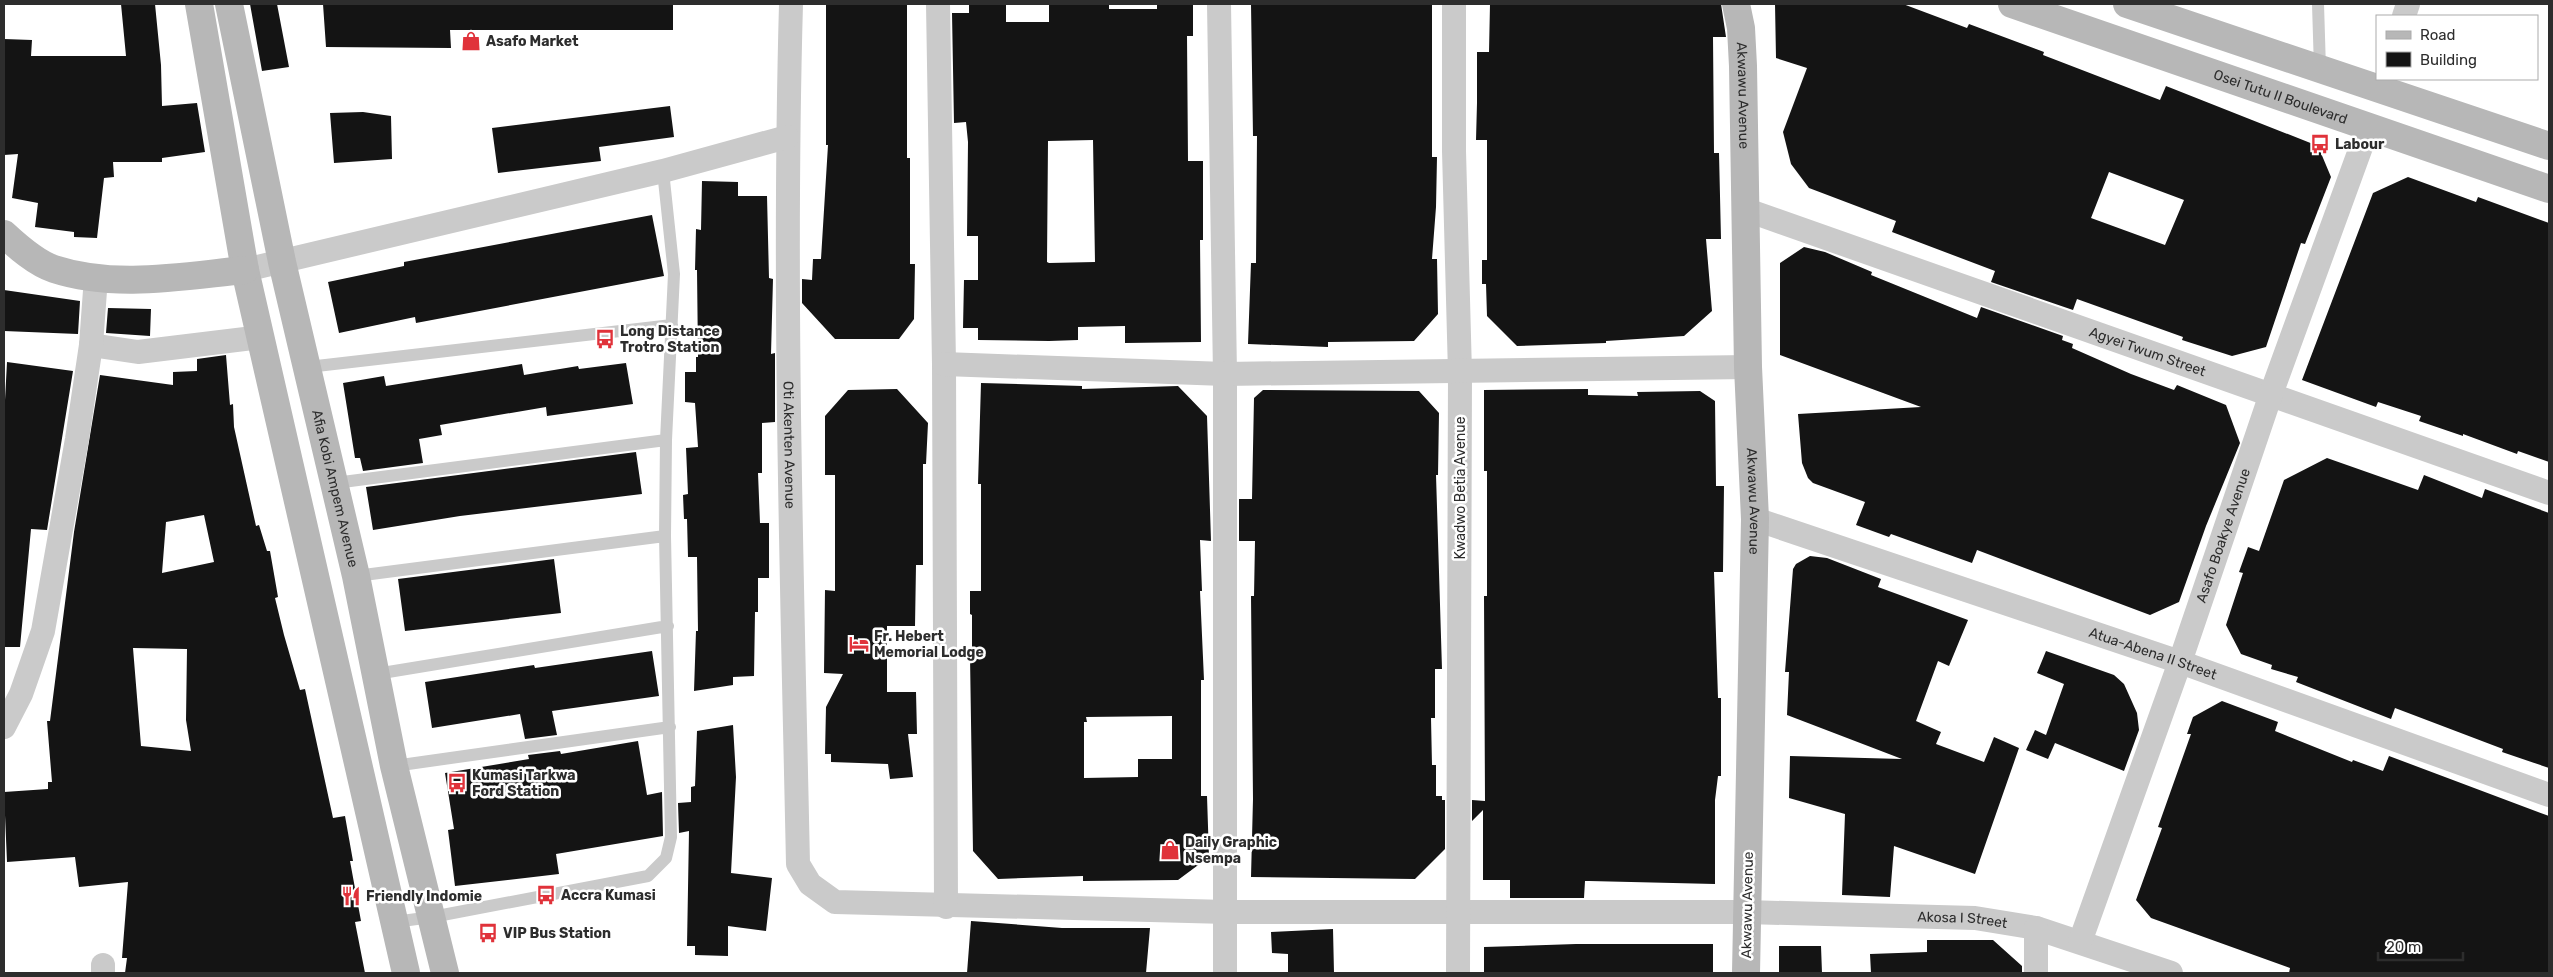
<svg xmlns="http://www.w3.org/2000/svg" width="2553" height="977" font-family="Rubik,sans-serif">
	<rect width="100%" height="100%" fill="#fff"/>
	<path fill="#141414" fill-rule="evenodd" d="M 121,4 L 155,4 L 161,65 L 162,106 L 197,103 L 205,152 L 162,158 L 162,162 L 113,162 L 114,177 L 104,178 L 97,238 L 74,237 L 74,232 L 35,227 L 38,203 L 12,198 L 18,154 L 4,155 L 4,39 L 32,40 L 31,56 L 126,56 Z
		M 250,4 L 277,4 L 289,67 L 262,71 Z
		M 323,4 L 673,4 L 673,30 L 450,30 L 451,48 L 326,47 Z
		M 826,4 L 907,4 L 907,158 L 910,158 L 910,264 L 915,264 L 914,319 L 899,339 L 835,339 L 802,303 L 802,279 L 812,280 L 813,259 L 821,259 L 828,145 L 826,145 Z
		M 969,4 L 1006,4 L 1006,22 L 1049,22 L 1049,4 L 1109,4 L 1109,9 L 1157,9 L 1157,4 L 1193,4 L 1193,36 L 1187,36 L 1188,161 L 1203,161 L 1203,240 L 1200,240 L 1201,342 L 1125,343 L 1125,326 L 1078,327 L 1078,340 L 1049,341 L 978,340 L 978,328 L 963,328 L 964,280 L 978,280 L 978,236 L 967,236 L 968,142 L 966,122 L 954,123 L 952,13 L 969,13 ZM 1093,140 L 1095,262 L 1049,263 L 1047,262 L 1048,141 Z
		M 1251,4 L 1432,4 L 1432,157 L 1437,157 L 1436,207 L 1432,259 L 1437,259 L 1438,314 L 1414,341 L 1328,342 L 1328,347 L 1248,344 L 1251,263 L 1256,263 L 1257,136 L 1253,136 Z
		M 1490,4 L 1721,4 L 1726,37 L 1713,37 L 1714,153 L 1719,153 L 1721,239 L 1706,239 L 1712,311 L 1684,336 L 1606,341 L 1606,343 L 1517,346 L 1487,316 L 1486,284 L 1482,284 L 1482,260 L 1487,260 L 1487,140 L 1476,140 L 1477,103 L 1477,52 L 1489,52 Z
		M 1775,4 L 1903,4 L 1967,28 L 1969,24 L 2044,52 L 2043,55 L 2160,100 L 2166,86 L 2318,146 L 2331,177 L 2305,244 L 2301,243 L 2266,347 L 2232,356 L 2182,340 L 2183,337 L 2077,299 L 2073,310 L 1991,282 L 1995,271 L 1892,232 L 1896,221 L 1809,188 L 1791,164 L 1783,132 L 1807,68 L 1776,58 ZM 2109,172 L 2184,200 L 2165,245 L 2091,218 Z
		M 670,106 L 674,137 L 599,147 L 601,161 L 498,173 L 492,128 Z
		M 363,112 L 391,116 L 392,159 L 334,163 L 330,113 Z
		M 2408,177 L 2476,202 L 2478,197 L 2549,223 L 2549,462 L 2518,451 L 2517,454 L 2463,434 L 2463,436 L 2419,421 L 2421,416 L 2378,402 L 2376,407 L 2302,380 L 2373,193 Z
		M 702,181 L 738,182 L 738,196 L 767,196 L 769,278 L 773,279 L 771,354 L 775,353 L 775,422 L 762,423 L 762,473 L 758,473 L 760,523 L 769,523 L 769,578 L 758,578 L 758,612 L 755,612 L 754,676 L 733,677 L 733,685 L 694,691 L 696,631 L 698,631 L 697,557 L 688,557 L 687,519 L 684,519 L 683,495 L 688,494 L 686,448 L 698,447 L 695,403 L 685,402 L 685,372 L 696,372 L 696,357 L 698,357 L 697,270 L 695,270 L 696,229 L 701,230 Z
		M 652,215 L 664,276 L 416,323 L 415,317 L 339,333 L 328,282 L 404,266 L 404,262 Z
		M 1804,247 L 1825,252 L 1872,272 L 1871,275 L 1977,318 L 1981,307 L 2063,336 L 2062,340 L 2073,344 L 2072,348 L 2131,374 L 2174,390 L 2177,385 L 2226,405 L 2240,443 L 2206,526 L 2179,602 L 2150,615 L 1977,550 L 1972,563 L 1891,534 L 1889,537 L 1856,525 L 1865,502 L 1813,483 L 1808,478 L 1802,463 L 1798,414 L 1921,407 L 1780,355 L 1780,263 Z
		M 4,290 L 80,301 L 78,334 L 4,331 Z
		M 108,308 L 151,309 L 150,336 L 106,333 Z
		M 226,355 L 230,405 L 233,404 L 234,427 L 256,526 L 259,525 L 267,551 L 270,551 L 278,597 L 275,598 L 284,635 L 300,690 L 305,689 L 333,818 L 345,816 L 353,861 L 350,861 L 361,921 L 355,922 L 365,973 L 125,973 L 127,958 L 122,958 L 128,882 L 79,887 L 75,857 L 7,862 L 4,792 L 48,789 L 48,782 L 52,782 L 47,721 L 50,721 L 74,532 L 100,375 L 173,385 L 173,372 L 197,371 L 197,359 ZM 204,515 L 214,562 L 162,573 L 166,522 ZM 133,648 L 187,649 L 186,720 L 191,751 L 141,746 Z
		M 7,362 L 73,371 L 47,530 L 31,529 L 20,647 L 4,647 L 4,419 Z
		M 626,363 L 633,404 L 547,416 L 546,407 L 440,425 L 442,435 L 419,439 L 423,463 L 363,471 L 360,458 L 355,458 L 343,383 L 384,376 L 386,386 L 522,364 L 524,375 L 578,366 L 579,369 Z
		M 981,383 L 1082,386 L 1082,389 L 1178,386 L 1207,416 L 1211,541 L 1200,540 L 1202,591 L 1200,591 L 1204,680 L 1201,680 L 1201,796 L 1207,796 L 1209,857 L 1178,880 L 1083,881 L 1083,876 L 998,879 L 973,851 L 970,656 L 972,656 L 972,615 L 970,614 L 970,591 L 981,591 L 981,484 L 978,484 ZM 1172,716 L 1172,759 L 1138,759 L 1138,777 L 1084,778 L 1084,722 L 1087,722 L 1086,717 Z
		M 897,389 L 928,423 L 926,464 L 923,464 L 923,565 L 916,565 L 915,626 L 887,626 L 887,692 L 916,692 L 917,734 L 908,734 L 913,777 L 890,779 L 888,764 L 831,762 L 831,754 L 825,754 L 826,707 L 843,674 L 824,673 L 825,590 L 835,591 L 835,475 L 825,475 L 825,416 L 848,390 Z
		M 1588,389 L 1588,395 L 1638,396 L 1637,392 L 1700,391 L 1715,401 L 1716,486 L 1724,486 L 1723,572 L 1714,572 L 1718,698 L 1721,698 L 1721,776 L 1718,776 L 1715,800 L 1715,884 L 1589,881 L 1585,881 L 1584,898 L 1510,898 L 1510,880 L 1483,880 L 1483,810 L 1472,821 L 1472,800 L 1485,801 L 1484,596 L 1487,596 L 1487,471 L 1484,471 L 1484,390 Z
		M 1263,390 L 1419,391 L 1439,413 L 1438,475 L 1436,475 L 1442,669 L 1435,669 L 1435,718 L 1431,718 L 1432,765 L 1436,765 L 1436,796 L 1442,796 L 1442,800 L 1445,800 L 1445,849 L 1415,879 L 1251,877 L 1253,799 L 1251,596 L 1254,596 L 1255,541 L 1239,541 L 1239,499 L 1252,499 L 1254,398 Z
		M 636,452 L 642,494 L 460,516 L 373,530 L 366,487 Z
		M 2327,458 L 2418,490 L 2424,475 L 2482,498 L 2485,489 L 2549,513 L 2549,768 L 2502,752 L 2503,749 L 2395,708 L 2391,719 L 2296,682 L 2298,677 L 2271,669 L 2272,665 L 2241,654 L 2226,625 L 2243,573 L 2239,572 L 2248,547 L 2259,551 L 2284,480 Z
		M 1810,556 L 1827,558 L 1881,579 L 1878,587 L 1968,620 L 1949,666 L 1938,661 L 1916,721 L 1941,732 L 1936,744 L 1984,762 L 1994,737 L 2019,748 L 1975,874 L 1894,846 L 1890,897 L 1842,895 L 1845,814 L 1789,798 L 1790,756 L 1902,759 L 1787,715 L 1789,672 L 1785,672 L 1793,569 L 1796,564 Z
		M 554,559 L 561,613 L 405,631 L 398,579 Z
		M 652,651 L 659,696 L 552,711 L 557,735 L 525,739 L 520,714 L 432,728 L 425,682 L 534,665 L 535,668 Z
		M 2046,651 L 2114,675 L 2124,684 L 2137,713 L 2139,730 L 2124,771 L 2055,743 L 2048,759 L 2026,750 L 2035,730 L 2046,735 L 2064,684 L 2037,673 Z
		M 2222,701 L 2278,722 L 2275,731 L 2352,762 L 2353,760 L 2383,771 L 2389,756 L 2549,816 L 2549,973 L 2289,973 L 2290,968 L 2151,918 L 2136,900 L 2162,828 L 2158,827 L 2191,734 L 2187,734 L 2193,717 Z
		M 733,725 L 736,777 L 731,873 L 772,878 L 766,931 L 728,926 L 728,956 L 695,955 L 695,946 L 687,946 L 689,831 L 679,833 L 678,803 L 691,802 L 691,787 L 695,786 L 697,731 Z
		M 638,741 L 647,795 L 662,792 L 663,836 L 556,854 L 559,874 L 455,886 L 448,830 L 454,829 L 445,773 L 529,759 L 528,755 L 560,751 L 561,754 Z
		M 971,921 L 1062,928 L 1150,928 L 1146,973 L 967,973 Z
		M 1333,929 L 1334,973 L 1288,973 L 1288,954 L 1272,953 L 1271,932 Z
		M 1927,940 L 1993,940 L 2022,966 L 2022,973 L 1871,973 L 1870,954 L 1927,952 Z
		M 1576,944 L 1713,944 L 1713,973 L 1484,973 L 1484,947 Z
		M 1779,946 L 1821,946 L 1822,973 L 1779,973 Z"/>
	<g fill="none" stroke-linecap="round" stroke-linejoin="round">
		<path stroke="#cacaca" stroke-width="12" d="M 2318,4 L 2320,69
			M 308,367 L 672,325
			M 335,483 L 666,440
			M 356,576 L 665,536
			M 376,674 L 668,626
			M 394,766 L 670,727
			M 394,922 L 432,917 L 648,876 L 666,858 L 671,837 L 665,536 L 666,440 L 674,274 L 663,171"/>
		<g stroke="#cacaca" stroke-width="24">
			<path id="s1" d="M 791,4 C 783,290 792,577 798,864 L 810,884 L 835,902 L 1227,912 L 1746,912 L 1975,918 L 2036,928 L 2171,973"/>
			<path d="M 938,4 L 944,364 L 946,907"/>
			<path d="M 1219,4 L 1225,374 L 1225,973"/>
			<path d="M 1454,4 L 1454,151 L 1460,373 L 1458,973"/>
			<path d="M 2404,16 L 2408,4"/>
			<path id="s2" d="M 1744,209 L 2549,493"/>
			<path d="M 245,270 L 663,171 L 787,137"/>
			<path d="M 91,345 L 138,352 L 261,337"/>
			<path d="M 944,364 L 1225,374 L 1748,367"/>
			<path id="s3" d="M 1755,519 L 2180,662 L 2549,795"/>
			<path d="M 4,727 L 21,694 L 43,631 L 77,439 L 91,345 L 96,277"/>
			<path d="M 2036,928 L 2036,973"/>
			<path id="s4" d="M 2080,942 L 2180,662 L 2271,394 L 2368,128"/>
			<path d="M 103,965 L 103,973"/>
		</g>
		<g stroke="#b7b7b7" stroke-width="28">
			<path d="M 199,4 L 245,270 L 406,973"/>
			<path id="s5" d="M 229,4 L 282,262 L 356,576 L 394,766 L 445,973"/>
			<path id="s6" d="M 1736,4 L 1741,28 L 1743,66 L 1748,367 L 1755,519 L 1746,973"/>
			<path id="s7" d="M 2012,4 L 2549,189"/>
			<path d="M 2127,4 L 2549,146"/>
			<path d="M 4,234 C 18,247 36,263 54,269 C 115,289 183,276 245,270"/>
		</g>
	</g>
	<defs>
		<symbol id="shop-bare" viewBox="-9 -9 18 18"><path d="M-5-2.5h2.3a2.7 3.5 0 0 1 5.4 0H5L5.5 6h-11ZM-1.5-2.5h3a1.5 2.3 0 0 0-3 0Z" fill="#e0323a" stroke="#fff" stroke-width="2.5" paint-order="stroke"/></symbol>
		<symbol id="bus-bare" viewBox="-9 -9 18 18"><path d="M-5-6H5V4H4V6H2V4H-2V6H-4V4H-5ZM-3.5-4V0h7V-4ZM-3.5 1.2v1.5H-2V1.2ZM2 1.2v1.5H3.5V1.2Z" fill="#e0323a" stroke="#fff" stroke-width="2.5" paint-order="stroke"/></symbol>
		<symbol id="hotel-bare" viewBox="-9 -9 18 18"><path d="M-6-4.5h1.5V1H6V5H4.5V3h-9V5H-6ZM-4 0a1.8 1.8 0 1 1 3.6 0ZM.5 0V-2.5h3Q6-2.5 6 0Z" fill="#e0323a" stroke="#fff" stroke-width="2.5" paint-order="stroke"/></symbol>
		<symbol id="restaurant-bare" viewBox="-9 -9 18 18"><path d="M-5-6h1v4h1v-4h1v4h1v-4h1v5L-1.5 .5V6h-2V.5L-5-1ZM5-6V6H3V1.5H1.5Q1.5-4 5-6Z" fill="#e0323a" stroke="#fff" stroke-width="2.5" paint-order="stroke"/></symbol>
	</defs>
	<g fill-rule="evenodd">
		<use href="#shop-bare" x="457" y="27" width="28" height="28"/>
		<use href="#bus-bare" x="2306" y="130" width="28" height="28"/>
		<use href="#bus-bare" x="591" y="325" width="28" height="28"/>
		<use href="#hotel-bare" x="845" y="630" width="28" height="28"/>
		<use href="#bus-bare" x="443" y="769" width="28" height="28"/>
		<use href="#shop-bare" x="1156" y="836" width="28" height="28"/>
		<use href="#bus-bare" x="532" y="881" width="28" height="28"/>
		<use href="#restaurant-bare" x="337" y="882" width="28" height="28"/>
		<use href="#bus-bare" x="474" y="919" width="28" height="28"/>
	</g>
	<g text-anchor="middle" stroke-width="5" stroke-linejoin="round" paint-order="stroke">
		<g font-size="14" font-weight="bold" fill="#2d2d2d" stroke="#fff" text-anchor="start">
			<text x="486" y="46">Asafo Market</text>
			<text x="2335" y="149">Labour</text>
			<text x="620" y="336">Long Distance<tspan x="620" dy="16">Trotro Station</tspan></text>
			<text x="874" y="641">Fr. Hebert<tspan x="874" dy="16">Memorial Lodge</tspan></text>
			<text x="472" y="780">Kumasi Tarkwa<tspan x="472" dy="16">Ford Station</tspan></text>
			<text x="1185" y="847">Daily Graphic<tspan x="1185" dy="16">Nsempa</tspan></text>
			<text x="561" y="900">Accra Kumasi</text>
			<text x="366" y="901">Friendly Indomie</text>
			<text x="503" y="938">VIP Bus Station</text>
		</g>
		<g font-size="14" fill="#2d2d2d" stroke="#fff">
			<text dy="5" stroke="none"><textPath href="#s6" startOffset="92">Akwawu Avenue</textPath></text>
			<text dy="5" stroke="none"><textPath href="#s7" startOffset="284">Osei Tutu II Boulevard</textPath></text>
			<text dy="5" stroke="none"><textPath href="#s2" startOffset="428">Agyei Twum Street</textPath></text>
			<text dy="5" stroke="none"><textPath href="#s1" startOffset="441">Oti Akenten Avenue</textPath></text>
			<text transform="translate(1460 488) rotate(-90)" y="5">Kwadwo Betia Avenue</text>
			<text dy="5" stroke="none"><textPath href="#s5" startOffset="496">Afia Kobi Ampem Avenue</textPath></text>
			<text dy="5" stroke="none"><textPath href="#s6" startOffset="498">Akwawu Avenue</textPath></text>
			<text dy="5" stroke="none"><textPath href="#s4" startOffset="431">Asafo Boakye Avenue</textPath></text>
			<text dy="5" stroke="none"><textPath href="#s3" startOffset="420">Atua-Abena II Street</textPath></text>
			<text transform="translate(1747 905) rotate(-89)" y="5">Akwawu Avenue</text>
			<text dy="5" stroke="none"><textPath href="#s1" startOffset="2042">Akosa I Street</textPath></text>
		</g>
	</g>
	<rect width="2553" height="977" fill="none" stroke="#2d2d2d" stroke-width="10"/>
	<rect x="2376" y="15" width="162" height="65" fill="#ffffff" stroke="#ababab"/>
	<rect x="2386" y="31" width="25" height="8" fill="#b7b7b7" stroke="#ababab"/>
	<text x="2420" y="40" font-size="15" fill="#2d2d2d">Road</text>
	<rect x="2386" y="52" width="25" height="15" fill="#141414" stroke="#ababab"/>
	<text x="2420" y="65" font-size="15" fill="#2d2d2d">Building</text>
	<path d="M2378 952v8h85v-8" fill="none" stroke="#2d2d2d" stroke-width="2.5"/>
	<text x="2386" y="952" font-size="15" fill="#2d2d2d" stroke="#ffffff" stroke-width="4" paint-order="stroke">20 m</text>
</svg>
